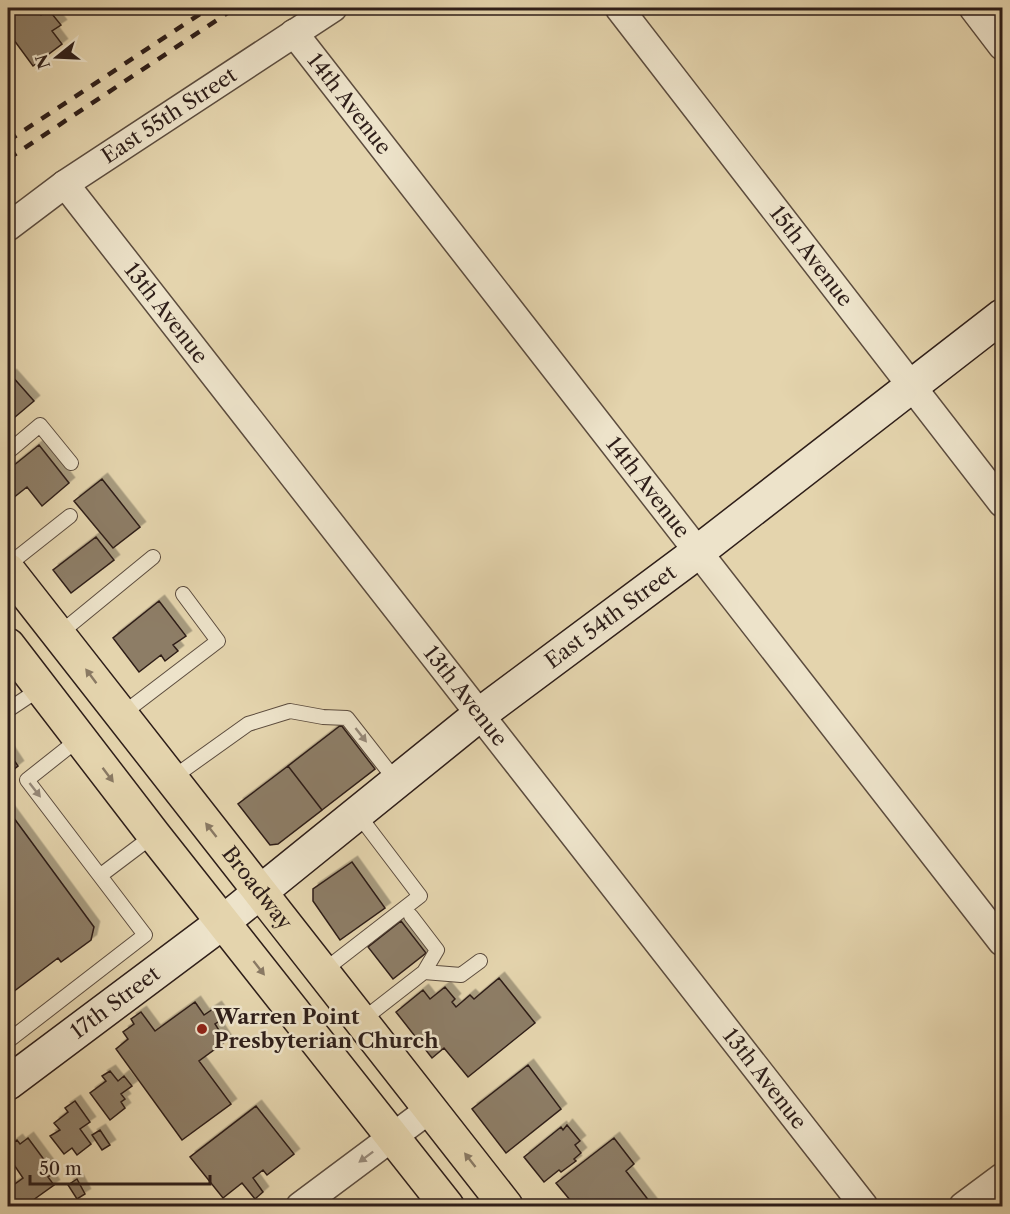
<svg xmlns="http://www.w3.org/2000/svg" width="1010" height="1214" font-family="'Libre Caslon Text',serif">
	<defs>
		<filter id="shadow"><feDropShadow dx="5.5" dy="-5.5" stdDeviation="0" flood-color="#0004"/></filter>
	</defs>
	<rect width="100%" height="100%" fill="#e4d4ad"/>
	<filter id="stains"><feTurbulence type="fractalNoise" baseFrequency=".00333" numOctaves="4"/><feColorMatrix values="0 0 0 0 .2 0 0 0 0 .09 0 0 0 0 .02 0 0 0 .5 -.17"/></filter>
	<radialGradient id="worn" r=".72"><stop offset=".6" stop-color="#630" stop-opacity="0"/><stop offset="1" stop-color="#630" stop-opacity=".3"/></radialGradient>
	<path fill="#8d7d66" stroke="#2e1e19" stroke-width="1.5" filter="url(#shadow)" d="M 17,8 L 35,8 L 41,15 L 48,9 L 61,25 L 52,31 L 62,44 L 33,66 L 8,32 L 8,14 Z
		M 11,375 L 34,401 L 8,423 L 8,378 Z
		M 39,445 L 69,483 L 42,506 L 27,487 L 8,502 L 8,470 Z
		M 102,479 L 140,527 L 113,548 L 74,501 Z
		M 96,537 L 114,560 L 71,593 L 53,570 Z
		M 159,601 L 186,636 L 173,645 L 178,651 L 165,661 L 161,655 L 139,672 L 113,638 Z
		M 341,725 L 375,769 L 322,810 L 288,766 Z
		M 8,751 L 18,766 L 8,774 Z
		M 288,766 L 322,810 L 278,844 L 270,845 L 238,804 Z
		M 8,810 L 94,927 L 91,940 L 61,962 L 58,958 L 9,995 Z
		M 352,862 L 385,908 L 340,940 L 313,901 L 313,889 Z
		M 401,921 L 426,953 L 393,979 L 368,947 Z
		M 499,978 L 535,1023 L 468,1077 L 444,1048 L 432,1058 L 396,1012 L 423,990 L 430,999 L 445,987 L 455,999 L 452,1002 L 456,1007 L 470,995 L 474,999 Z
		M 195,1002 L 204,1015 L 216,1007 L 224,1018 L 215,1024 L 226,1041 L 199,1061 L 231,1104 L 182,1140 L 116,1049 L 128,1039 L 123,1032 L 134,1024 L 131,1019 L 141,1012 L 155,1031 Z
		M 528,1065 L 561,1109 L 506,1153 L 472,1109 Z
		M 110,1071 L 118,1081 L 124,1076 L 132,1086 L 121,1094 L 125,1099 L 121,1102 L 125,1108 L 110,1120 L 90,1093 L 106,1081 L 102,1076 Z
		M 75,1101 L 90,1122 L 80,1129 L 91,1144 L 77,1155 L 72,1148 L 64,1154 L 50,1136 L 60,1130 L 54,1123 L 68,1112 L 65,1108 Z
		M 256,1106 L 294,1154 L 267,1175 L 263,1170 L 253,1178 L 263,1192 L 255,1199 L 242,1183 L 223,1198 L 190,1157 Z
		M 567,1125 L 580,1141 L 575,1145 L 581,1153 L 574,1159 L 576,1161 L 561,1172 L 559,1170 L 544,1182 L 524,1157 L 561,1127 L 563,1130 Z
		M 100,1130 L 110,1145 L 102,1150 L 92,1135 Z
		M 28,1138 L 54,1173 L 48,1177 L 54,1185 L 29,1203 L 31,1205 L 29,1206 L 8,1206 L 8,1189 L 23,1178 L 8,1156 L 8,1153 L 11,1151 L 8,1147 L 17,1140 L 20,1144 Z
		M 614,1138 L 634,1164 L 626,1171 L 653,1206 L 575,1206 L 556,1183 Z
		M 77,1179 L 85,1194 L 77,1199 L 68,1185 Z"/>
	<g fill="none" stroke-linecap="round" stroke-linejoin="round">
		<defs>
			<path id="lane" d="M 8,452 L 40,425 L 71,463
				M 8,565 L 70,516
				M 59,634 L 153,557
				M 8,710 L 41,688
				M 121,715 L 218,641 L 183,594
				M 171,779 L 248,724 L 290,711 L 323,717 L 347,718 L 397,782
				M 101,875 L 154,835
				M 411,916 L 437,950 L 424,972
				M 322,972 L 420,896 L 357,813
				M 361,1021 L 424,972 L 461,975 L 480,961
				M 8,1041 L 145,935 L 27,780 L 80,738"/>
			<g id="street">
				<path id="s1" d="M 619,8 L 1002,503"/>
				<path d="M 973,8 L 1002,46"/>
				<path id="s2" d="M 294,33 L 1002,942"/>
				<path id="s3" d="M 65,184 L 864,1206"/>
				<path id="s4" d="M 8,227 L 65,184 L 333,8"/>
				<path d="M 300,1206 L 430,1109"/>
				<path d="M 963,1206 L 1002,1177"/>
			</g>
			<g id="secondary">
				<path id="s5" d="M 8,1083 L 223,922 L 479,715 L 699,551 L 1002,316"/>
			</g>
			<g id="primary">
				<path id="s6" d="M 8,570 L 506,1206"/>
				<path d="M 8,645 L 154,835 L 447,1206"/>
			</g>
		</defs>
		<use href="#lane" stroke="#5c4c3e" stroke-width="16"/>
		<use href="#street" stroke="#5c4c3e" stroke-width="30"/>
		<use href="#secondary" stroke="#2e1e19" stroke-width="36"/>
		<use href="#primary" stroke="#2e1e19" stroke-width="36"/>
		<use href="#lane" stroke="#ede3ca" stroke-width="14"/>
		<use href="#street" stroke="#ede3ca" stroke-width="27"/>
		<use href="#secondary" stroke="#ede3ca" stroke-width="33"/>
		<use href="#primary" stroke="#e4d4ad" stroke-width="33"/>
		<path stroke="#2e1e19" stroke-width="4.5" stroke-dasharray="10 10" stroke-linecap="butt" d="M 8,141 L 209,8
			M 8,159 L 235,8"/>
	</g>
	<defs><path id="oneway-solid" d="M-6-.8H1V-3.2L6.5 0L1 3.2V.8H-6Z" transform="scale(1.5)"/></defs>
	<g fill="#897963">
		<use href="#oneway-solid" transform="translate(91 676) rotate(-127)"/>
		<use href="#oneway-solid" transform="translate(108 775) rotate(53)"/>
		<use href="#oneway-solid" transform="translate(211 830) rotate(-128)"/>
		<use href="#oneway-solid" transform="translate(259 968) rotate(52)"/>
		<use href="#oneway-solid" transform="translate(470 1160) rotate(-128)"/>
	</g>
	<g fill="#978a7a">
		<use href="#oneway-solid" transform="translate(361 735) rotate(52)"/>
		<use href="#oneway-solid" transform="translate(35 790) rotate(52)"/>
		<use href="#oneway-solid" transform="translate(366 1157) rotate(143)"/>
	</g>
	<circle fill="#8f2418" stroke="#ede3ca" stroke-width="2" cx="202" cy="1029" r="6"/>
	<g text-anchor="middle" stroke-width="5" stroke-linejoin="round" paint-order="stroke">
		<g font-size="21" fill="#2e1e19" stroke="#ede3ca">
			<text dy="7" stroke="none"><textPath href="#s2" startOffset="90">14th Avenue</textPath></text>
			<text dy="7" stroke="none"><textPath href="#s4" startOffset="196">East 55th Street</textPath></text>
			<text dy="7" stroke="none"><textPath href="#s1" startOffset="314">15th Avenue</textPath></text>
			<text dy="7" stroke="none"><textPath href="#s3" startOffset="164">13th Avenue</textPath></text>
			<text dy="7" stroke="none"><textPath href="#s2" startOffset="576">14th Avenue</textPath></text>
			<text dy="7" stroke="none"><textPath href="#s5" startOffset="762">East 54th Street</textPath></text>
			<text dy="7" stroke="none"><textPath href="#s3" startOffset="650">13th Avenue</textPath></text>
			<text dy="7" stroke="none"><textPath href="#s6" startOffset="404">Broadway</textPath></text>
			<text dy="7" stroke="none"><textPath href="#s5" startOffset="134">17th Street</textPath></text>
			<text dy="7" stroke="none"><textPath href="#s3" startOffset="1136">13th Avenue</textPath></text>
		</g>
		<g font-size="21" font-weight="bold" fill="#2e1e19" stroke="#ede3ca" text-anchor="start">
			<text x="214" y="1024">Warren Point<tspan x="214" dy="24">Presbyterian Church</tspan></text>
		</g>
	</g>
	<rect width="1010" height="1214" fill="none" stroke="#e4d4ad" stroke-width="30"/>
	<rect x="9" y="9" width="992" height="1196" fill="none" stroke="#2e1e19" stroke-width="3"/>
	<rect x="15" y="15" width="980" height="1184" fill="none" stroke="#2e1e19" stroke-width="1.5"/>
	<g transform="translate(57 57) rotate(252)" stroke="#ede3ca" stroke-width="4.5" paint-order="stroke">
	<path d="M0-4.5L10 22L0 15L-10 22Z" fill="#2e1e19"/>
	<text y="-9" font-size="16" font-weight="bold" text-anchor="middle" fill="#2e1e19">N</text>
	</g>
	<path d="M30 1175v9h180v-9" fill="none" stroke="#2e1e19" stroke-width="3"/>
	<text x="39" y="1175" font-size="18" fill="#2e1e19" stroke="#ede3ca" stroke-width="4.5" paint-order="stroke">50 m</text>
	<rect width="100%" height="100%" filter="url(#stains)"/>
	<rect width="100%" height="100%" fill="url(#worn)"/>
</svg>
